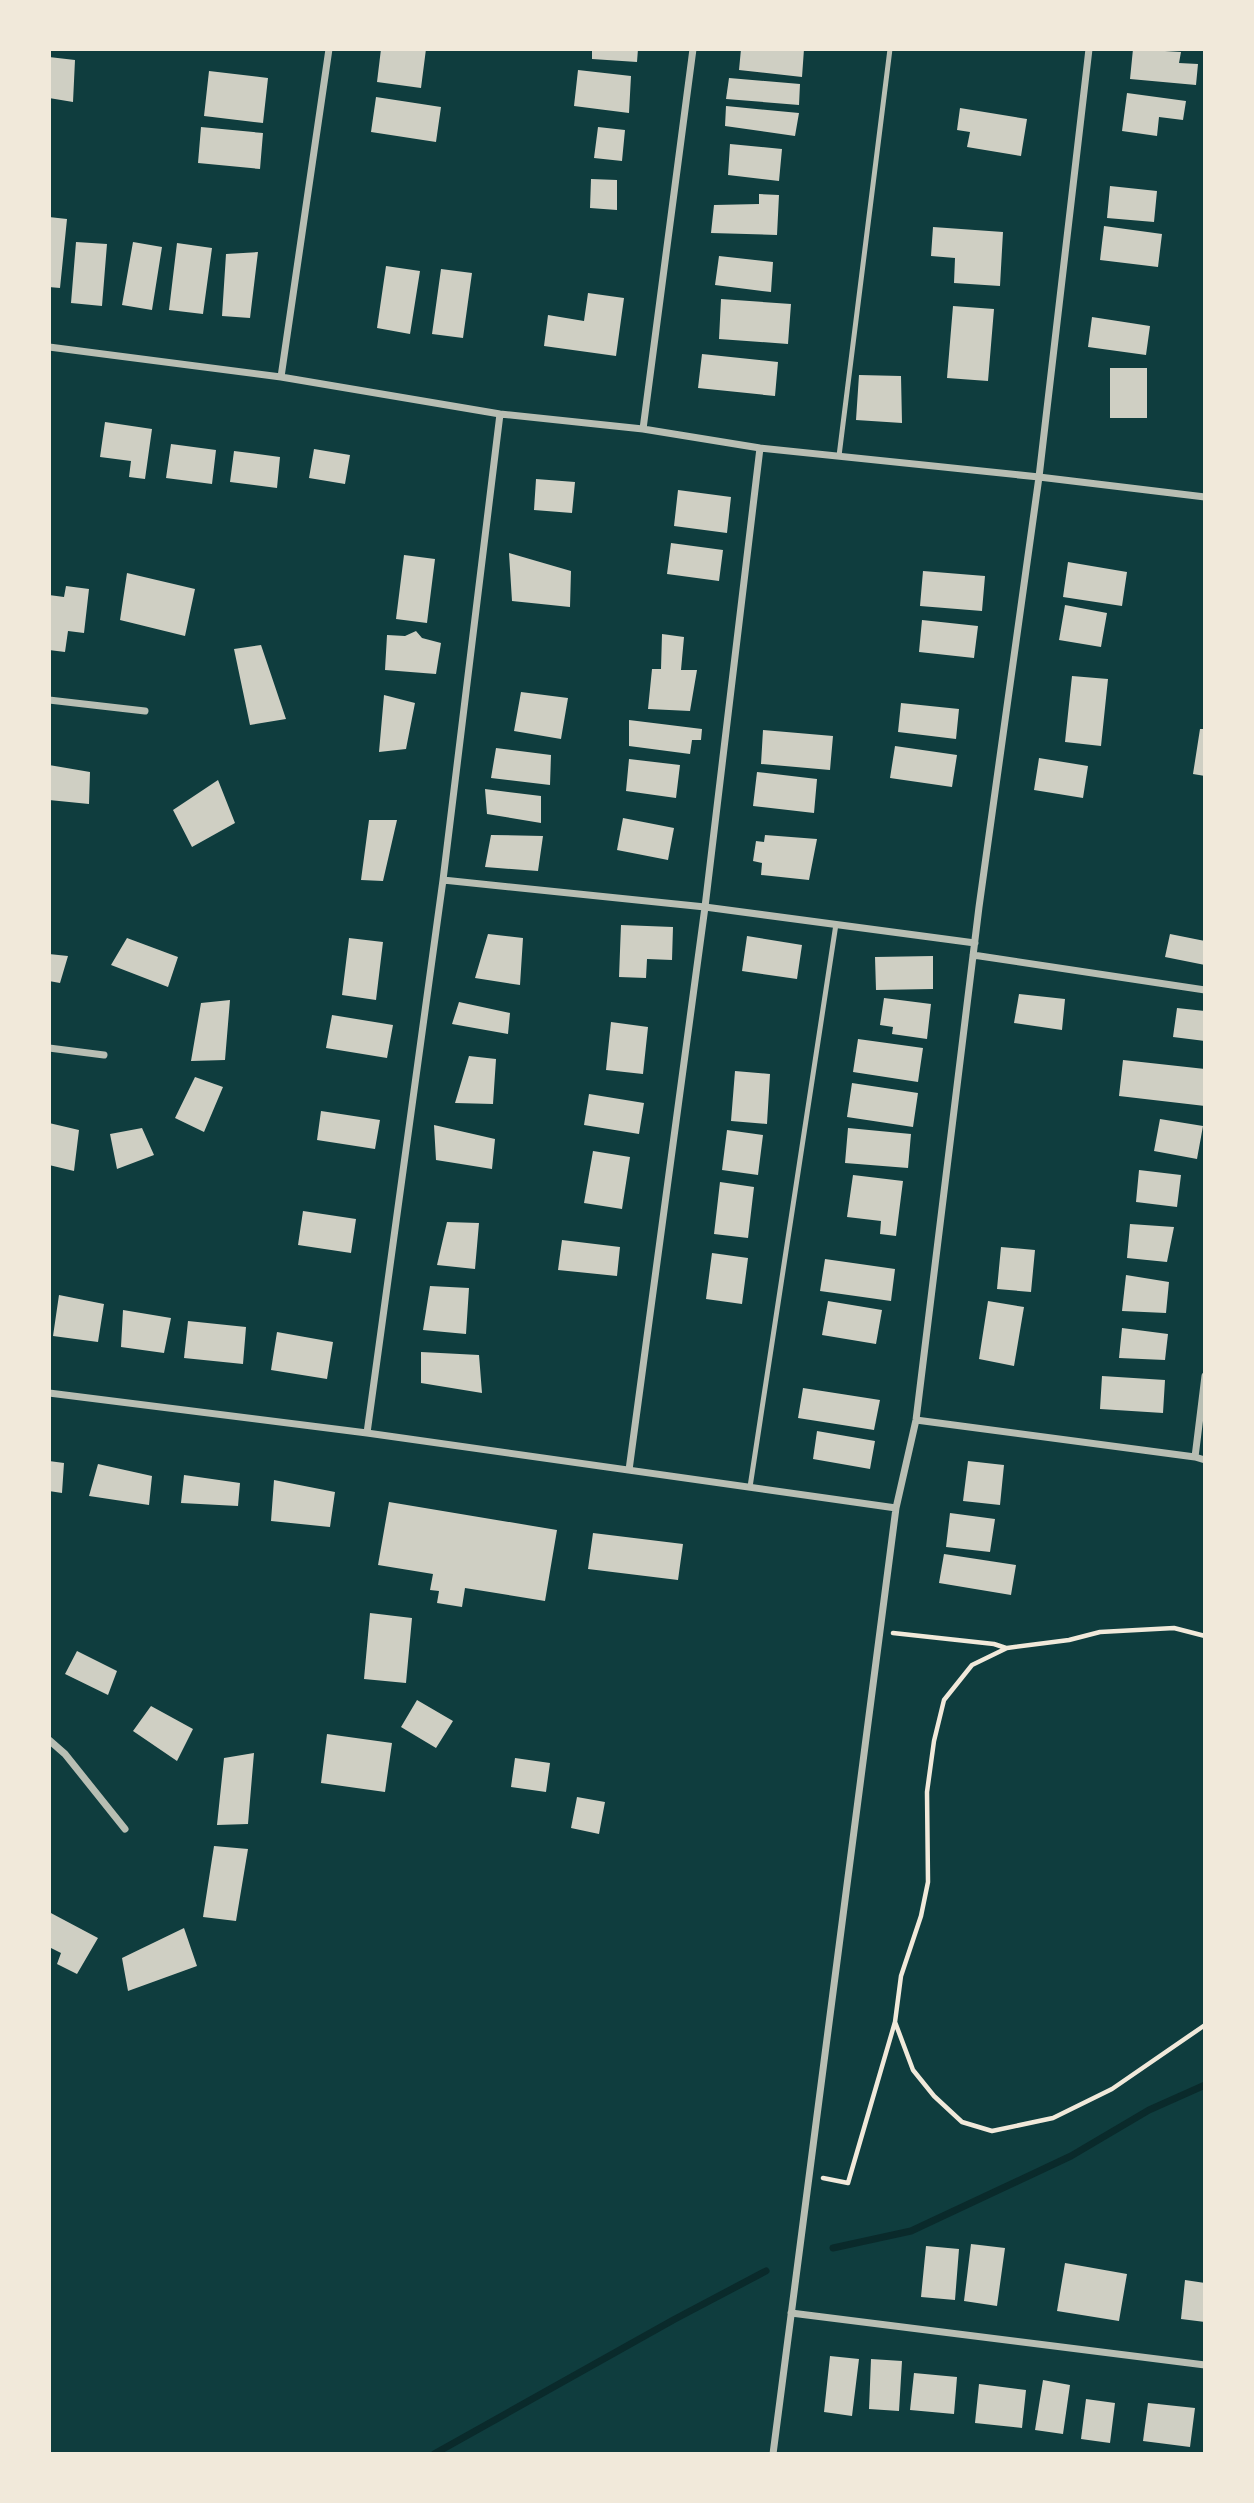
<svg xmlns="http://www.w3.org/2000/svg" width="1254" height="2503" font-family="Rubik,sans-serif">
	<rect width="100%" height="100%" fill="#0f3d3e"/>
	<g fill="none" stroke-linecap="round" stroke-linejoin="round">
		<path stroke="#0a2a2b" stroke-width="7" d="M 833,2248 L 911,2231 L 1071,2156 L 1149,2110 L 1205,2085
			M 434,2454 L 675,2319 L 766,2271"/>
	</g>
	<path fill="#cfcfc3" d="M 381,49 L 426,49 L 421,88 L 377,82 Z
		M 592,49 L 638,49 L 637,62 L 592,59 Z
		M 741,49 L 804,49 L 802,77 L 739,70 Z
		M 1133,49 L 1181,52 L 1179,63 L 1198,64 L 1196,85 L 1130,79 Z
		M 49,57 L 75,60 L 73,102 L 49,98 Z
		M 578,70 L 631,76 L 629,113 L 574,106 Z
		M 209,71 L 268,78 L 263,123 L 204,116 Z
		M 729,78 L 800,84 L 799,105 L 726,99 Z
		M 1127,93 L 1186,101 L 1183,120 L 1159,117 L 1157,136 L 1122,131 Z
		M 376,97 L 441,107 L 436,142 L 371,132 Z
		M 726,106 L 799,113 L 795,136 L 725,126 Z
		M 960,108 L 1027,119 L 1021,156 L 967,147 L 970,132 L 957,130 Z
		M 201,127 L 263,133 L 260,169 L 198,163 Z
		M 598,127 L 625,130 L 622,161 L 594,158 Z
		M 730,144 L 782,149 L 779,181 L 728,175 Z
		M 591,179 L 617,180 L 617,210 L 590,208 Z
		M 1110,186 L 1157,191 L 1154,222 L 1107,218 Z
		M 759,194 L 779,195 L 777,235 L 711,233 L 714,205 L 759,204 Z
		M 49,217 L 67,219 L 60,288 L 49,287 Z
		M 1104,226 L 1162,234 L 1158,267 L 1100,260 Z
		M 933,227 L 1003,232 L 1000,286 L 954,283 L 955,258 L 931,256 Z
		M 76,242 L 107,244 L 102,306 L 71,303 Z
		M 133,242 L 162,247 L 152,310 L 122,305 Z
		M 177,243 L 212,248 L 203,314 L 169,310 Z
		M 258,252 L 250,318 L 222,316 L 226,254 Z
		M 719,256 L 773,262 L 771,292 L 715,285 Z
		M 386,266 L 420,271 L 410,334 L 377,328 Z
		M 441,269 L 472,273 L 463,338 L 432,334 Z
		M 588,293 L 624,298 L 616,356 L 544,346 L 548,315 L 584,321 Z
		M 721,299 L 791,304 L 788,344 L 719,339 Z
		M 953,306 L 994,309 L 988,381 L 947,378 Z
		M 1092,317 L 1150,326 L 1146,355 L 1088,347 Z
		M 702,354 L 778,362 L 775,396 L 698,388 Z
		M 1110,368 L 1147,368 L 1147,418 L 1110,418 Z
		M 859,375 L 901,376 L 902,423 L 856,420 Z
		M 105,422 L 152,429 L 145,479 L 129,477 L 131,461 L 100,457 Z
		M 171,444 L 216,450 L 212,484 L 166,478 Z
		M 314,449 L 350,455 L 345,484 L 309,478 Z
		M 234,451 L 280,457 L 277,488 L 230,482 Z
		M 536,479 L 575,482 L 572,513 L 534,510 Z
		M 678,490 L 731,497 L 727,533 L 674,526 Z
		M 671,543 L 723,550 L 719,581 L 667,574 Z
		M 509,553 L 571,571 L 570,607 L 512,601 Z
		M 404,555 L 435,559 L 427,623 L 396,619 Z
		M 1068,562 L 1127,572 L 1122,606 L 1063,597 Z
		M 923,571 L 985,576 L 982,611 L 920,606 Z
		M 127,573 L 195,589 L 185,636 L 120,620 Z
		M 66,586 L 89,589 L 84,633 L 68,631 L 65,652 L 49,650 L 49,595 L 64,597 Z
		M 1065,605 L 1107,613 L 1101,647 L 1059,640 Z
		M 922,620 L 978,626 L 974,658 L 919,652 Z
		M 416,631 L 422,638 L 441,643 L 436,674 L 385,670 L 387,635 L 405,636 Z
		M 662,634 L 684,637 L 681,670 L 697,670 L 690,711 L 648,709 L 652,669 L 661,669 Z
		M 261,645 L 286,719 L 250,725 L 234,649 Z
		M 1072,676 L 1108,679 L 1101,746 L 1065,742 Z
		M 521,692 L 568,698 L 561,739 L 514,731 Z
		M 384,695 L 415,703 L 406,749 L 379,752 Z
		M 901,703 L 959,709 L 956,739 L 898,732 Z
		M 629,720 L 702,729 L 701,740 L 692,740 L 690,754 L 629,746 Z
		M 1200,729 L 1205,729 L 1205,776 L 1193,774 Z
		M 763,730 L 833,736 L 830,770 L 761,764 Z
		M 895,746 L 957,755 L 952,787 L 890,778 Z
		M 496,748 L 551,755 L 550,785 L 491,778 Z
		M 1039,758 L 1088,766 L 1083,798 L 1034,790 Z
		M 629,759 L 680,765 L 676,798 L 626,791 Z
		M 49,765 L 90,772 L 89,804 L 49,800 Z
		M 757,772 L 817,779 L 814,813 L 753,806 Z
		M 218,780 L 235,823 L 192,847 L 173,810 Z
		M 485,789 L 541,796 L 541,823 L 487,814 Z
		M 623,818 L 674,828 L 668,860 L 617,850 Z
		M 369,820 L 397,820 L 383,881 L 361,880 Z
		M 491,835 L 543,836 L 538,871 L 485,867 Z
		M 765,835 L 817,839 L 809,880 L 761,875 L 762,863 L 753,861 L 756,841 L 764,842 Z
		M 621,925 L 673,927 L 672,960 L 647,959 L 646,978 L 619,977 Z
		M 488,934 L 523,938 L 520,985 L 475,978 Z
		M 1170,934 L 1205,941 L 1205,965 L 1165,957 Z
		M 747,936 L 802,945 L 797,979 L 742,971 Z
		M 127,938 L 178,957 L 168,987 L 111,965 Z
		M 349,938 L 383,942 L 376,1000 L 342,995 Z
		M 49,954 L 68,956 L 60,983 L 49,981 Z
		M 933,956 L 933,989 L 876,990 L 875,957 Z
		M 1019,994 L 1065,999 L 1062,1030 L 1014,1023 Z
		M 884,998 L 931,1004 L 927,1039 L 892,1034 L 893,1027 L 880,1025 Z
		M 230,1000 L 225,1060 L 191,1061 L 201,1003 Z
		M 459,1002 L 510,1013 L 508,1034 L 452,1024 Z
		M 1177,1008 L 1205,1011 L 1205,1041 L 1173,1037 Z
		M 332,1015 L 393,1025 L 387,1058 L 326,1048 Z
		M 611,1022 L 648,1027 L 643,1074 L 606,1070 Z
		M 858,1039 L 923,1048 L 918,1082 L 853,1072 Z
		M 469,1056 L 496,1059 L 493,1104 L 455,1103 Z
		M 1123,1060 L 1205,1069 L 1205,1106 L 1119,1096 Z
		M 735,1071 L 770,1074 L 767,1124 L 731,1121 Z
		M 195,1077 L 223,1087 L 204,1132 L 175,1118 Z
		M 852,1083 L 918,1093 L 913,1127 L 847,1117 Z
		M 589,1094 L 644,1103 L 639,1134 L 584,1125 Z
		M 321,1111 L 380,1120 L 375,1149 L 317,1140 Z
		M 1160,1119 L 1203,1126 L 1197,1159 L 1154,1151 Z
		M 49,1123 L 79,1130 L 74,1171 L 49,1165 Z
		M 434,1125 L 495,1139 L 492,1169 L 436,1160 Z
		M 142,1128 L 154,1155 L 117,1169 L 110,1134 Z
		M 848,1128 L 911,1134 L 908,1168 L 845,1163 Z
		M 727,1130 L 763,1135 L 758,1175 L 722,1170 Z
		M 593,1151 L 630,1157 L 622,1209 L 584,1203 Z
		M 1139,1170 L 1181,1175 L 1177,1207 L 1136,1202 Z
		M 853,1175 L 903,1181 L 896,1236 L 880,1234 L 881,1221 L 847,1217 Z
		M 720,1182 L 754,1187 L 748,1238 L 714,1234 Z
		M 303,1211 L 356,1219 L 351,1253 L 298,1245 Z
		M 447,1222 L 479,1223 L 475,1269 L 437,1265 Z
		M 1130,1224 L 1174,1227 L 1167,1262 L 1127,1258 Z
		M 562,1240 L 620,1247 L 617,1276 L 558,1270 Z
		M 1001,1247 L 1035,1250 L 1031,1292 L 997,1289 Z
		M 712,1253 L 748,1258 L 742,1304 L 706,1299 Z
		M 825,1259 L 895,1269 L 891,1301 L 820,1291 Z
		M 1126,1275 L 1169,1282 L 1166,1313 L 1122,1311 Z
		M 430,1286 L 469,1288 L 466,1334 L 423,1330 Z
		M 59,1295 L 104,1304 L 98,1342 L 53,1336 Z
		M 828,1301 L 882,1310 L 876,1344 L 822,1335 Z
		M 988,1301 L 1024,1307 L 1014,1366 L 979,1359 Z
		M 123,1310 L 171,1318 L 164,1353 L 121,1347 Z
		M 188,1321 L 246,1327 L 243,1364 L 184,1358 Z
		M 1122,1328 L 1168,1334 L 1165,1360 L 1119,1358 Z
		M 277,1332 L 333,1342 L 327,1379 L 271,1370 Z
		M 421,1352 L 479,1355 L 482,1393 L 421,1383 Z
		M 1102,1376 L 1165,1380 L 1163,1413 L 1100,1409 Z
		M 803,1388 L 880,1400 L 874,1430 L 798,1418 Z
		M 817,1431 L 875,1441 L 870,1469 L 813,1459 Z
		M 49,1461 L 64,1463 L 62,1493 L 49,1491 Z
		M 968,1461 L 1004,1465 L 1000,1505 L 963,1501 Z
		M 98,1464 L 152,1476 L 149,1505 L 89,1496 Z
		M 184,1475 L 240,1483 L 238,1506 L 181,1503 Z
		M 274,1480 L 335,1492 L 330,1527 L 271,1521 Z
		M 389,1502 L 557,1530 L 545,1601 L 465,1588 L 462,1607 L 437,1603 L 439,1591 L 430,1590 L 433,1574 L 378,1565 Z
		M 950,1513 L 995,1519 L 990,1552 L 946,1547 Z
		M 593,1533 L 683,1544 L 678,1580 L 588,1569 Z
		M 944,1554 L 1016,1565 L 1011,1595 L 939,1583 Z
		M 370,1613 L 412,1618 L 406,1683 L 364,1679 Z
		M 77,1651 L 117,1671 L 108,1695 L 65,1674 Z
		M 417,1700 L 453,1721 L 436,1748 L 401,1727 Z
		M 151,1706 L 193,1729 L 177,1761 L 133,1731 Z
		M 327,1734 L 392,1743 L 385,1792 L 321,1783 Z
		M 254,1753 L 248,1824 L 217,1825 L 224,1758 Z
		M 515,1758 L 550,1763 L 546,1792 L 511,1787 Z
		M 577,1797 L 605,1802 L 599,1834 L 571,1828 Z
		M 214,1846 L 248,1849 L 236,1921 L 203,1917 Z
		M 49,1912 L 98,1938 L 77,1974 L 57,1964 L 61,1953 L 49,1947 Z
		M 184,1928 L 197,1966 L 128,1991 L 122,1958 Z
		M 971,2244 L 1005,2248 L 997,2306 L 964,2301 Z
		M 926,2246 L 959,2249 L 955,2300 L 921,2297 Z
		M 1065,2263 L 1127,2274 L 1119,2321 L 1057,2311 Z
		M 1185,2280 L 1205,2283 L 1205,2322 L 1181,2319 Z
		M 830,2356 L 859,2359 L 852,2416 L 824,2412 Z
		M 871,2359 L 902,2361 L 899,2411 L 869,2409 Z
		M 914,2373 L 957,2377 L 954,2414 L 910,2410 Z
		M 1043,2380 L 1070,2385 L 1063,2434 L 1035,2430 Z
		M 979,2384 L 1026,2390 L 1022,2428 L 975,2423 Z
		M 1086,2399 L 1115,2403 L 1110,2443 L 1081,2439 Z
		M 1148,2403 L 1195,2408 L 1190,2447 L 1143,2441 Z"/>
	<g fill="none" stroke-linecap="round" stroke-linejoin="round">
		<path stroke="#f1e9da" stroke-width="4.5" d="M 893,1633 L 994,1644 L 1006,1648
			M 895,2022 L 913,2070 L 934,2096 L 962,2122 L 992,2131 L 1053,2118 L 1112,2089 L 1205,2025
			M 823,2178 L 848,2183 L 895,2022 L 901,1976 L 921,1916 L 928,1882 L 927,1792 L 934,1741 L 944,1700 L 972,1665 L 1007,1648 L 1069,1640 L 1100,1632 L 1174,1628 L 1205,1636"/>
		<path stroke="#b8beb3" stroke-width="5" d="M 839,456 L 890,49
			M 750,1487 L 836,924"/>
		<path stroke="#b8beb3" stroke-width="7" d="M 49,347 L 281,377 L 500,414 L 643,429 L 760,448 L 1039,477 L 1205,497
			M 281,377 L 329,49
			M 643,429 L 693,49
			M 49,700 L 145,711
			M 443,880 L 705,907 L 975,943
			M 973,955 L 1205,990
			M 49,1048 L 104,1055
			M 49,1393 L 367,1433 L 896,1508
			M 916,1420 L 1195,1457 L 1205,1460
			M 367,1433 L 443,880 L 500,414
			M 1195,1457 L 1205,1376
			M 629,1470 L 705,907 L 760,448
			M 49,1740 L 65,1754 L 125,1829
			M 791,2313 L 1205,2365
			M 773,2454 L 896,1508 L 916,1420 L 979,907 L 1039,477 L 1089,49"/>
	</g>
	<rect width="1254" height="2503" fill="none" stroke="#f1e9da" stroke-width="102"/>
</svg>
